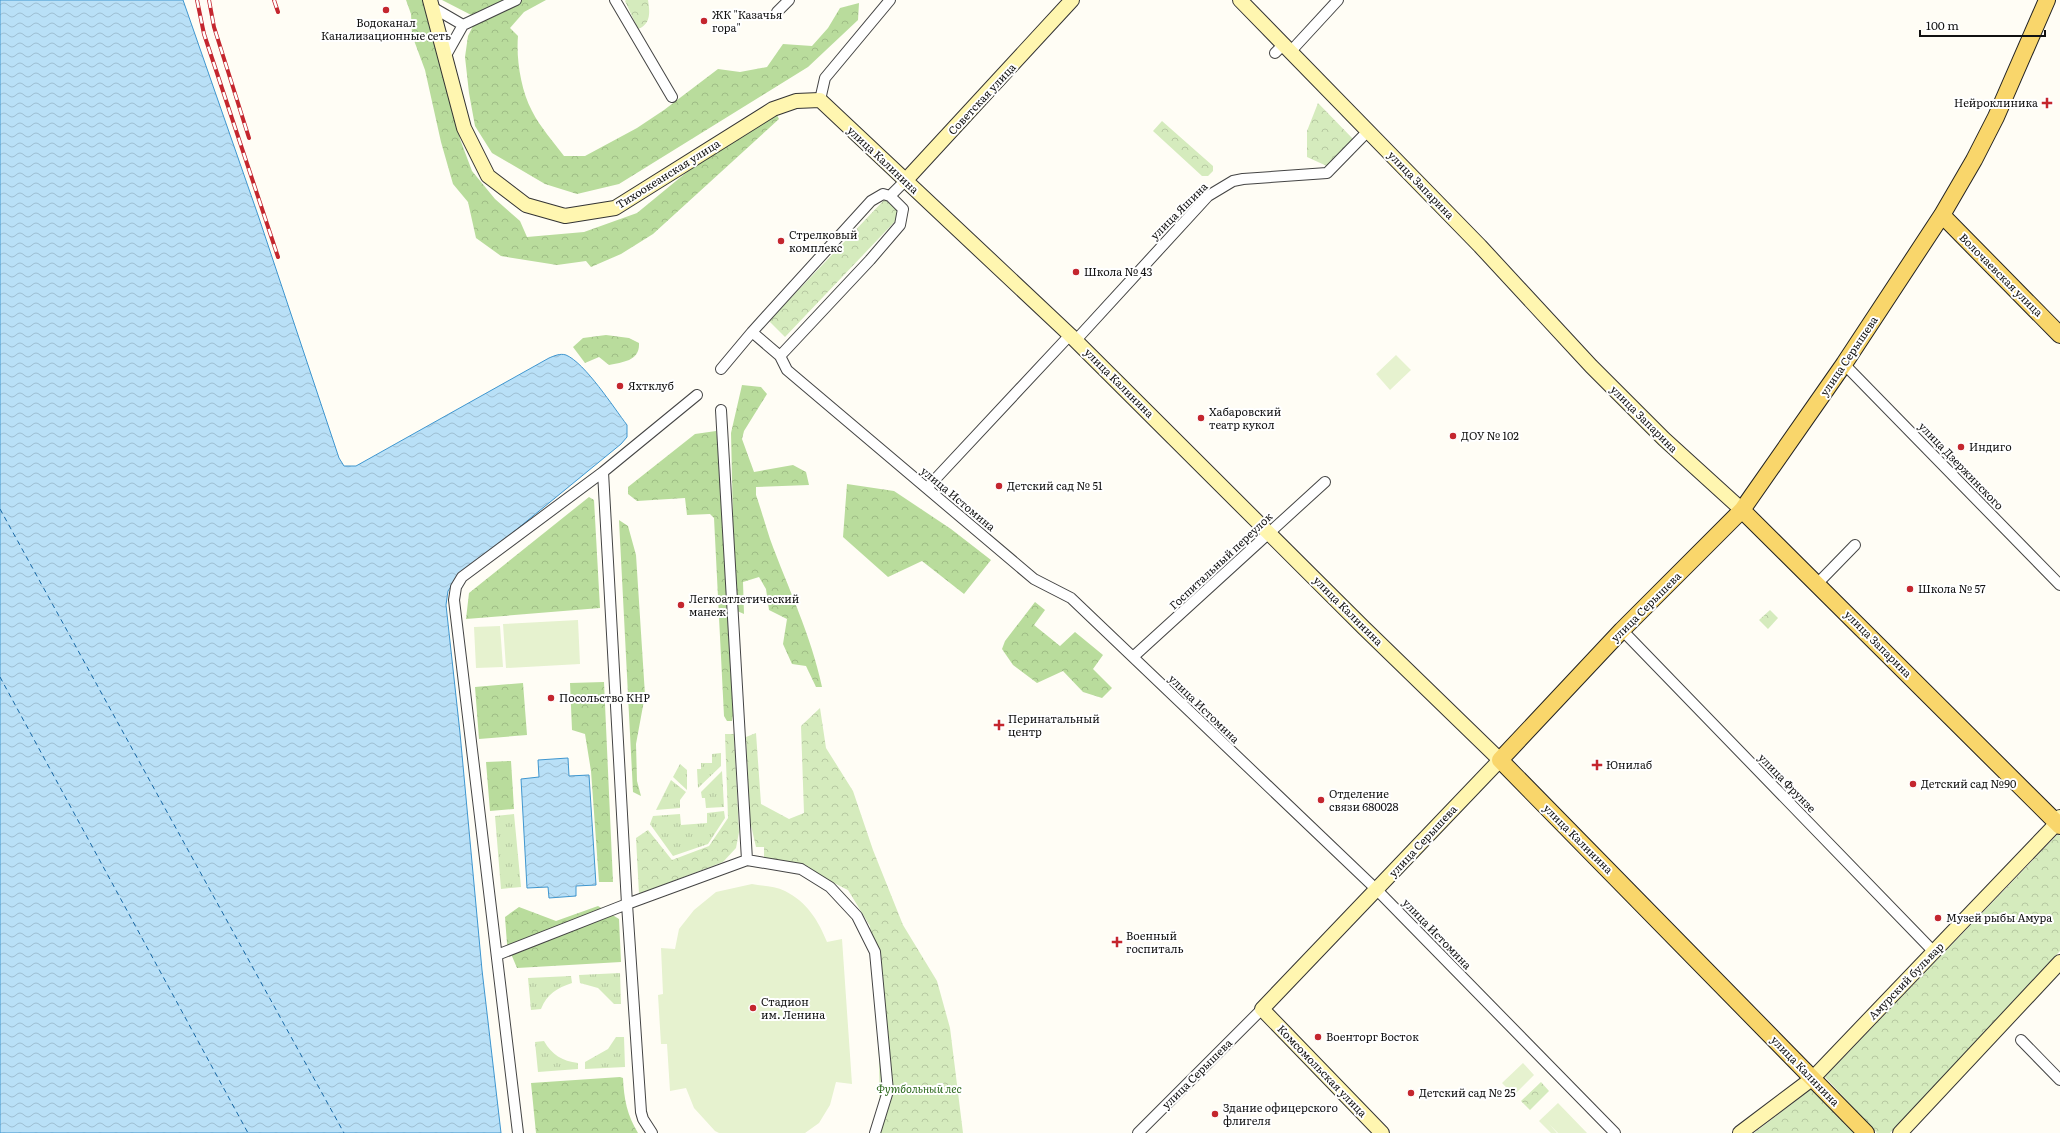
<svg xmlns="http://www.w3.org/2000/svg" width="2060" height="1133" font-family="Literata,serif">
	<defs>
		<pattern id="grass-tufts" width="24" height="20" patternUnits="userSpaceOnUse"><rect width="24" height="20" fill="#d5ebbd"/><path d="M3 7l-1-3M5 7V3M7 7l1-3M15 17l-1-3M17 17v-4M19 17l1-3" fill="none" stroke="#b6c8a1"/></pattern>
		<pattern id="forest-crowns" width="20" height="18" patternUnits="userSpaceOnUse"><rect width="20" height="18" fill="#b9dc9c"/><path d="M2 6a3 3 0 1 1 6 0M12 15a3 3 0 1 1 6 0" fill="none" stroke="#9ebc85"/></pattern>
		<pattern id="park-crowns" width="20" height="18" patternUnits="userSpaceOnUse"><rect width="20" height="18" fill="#d5ebbd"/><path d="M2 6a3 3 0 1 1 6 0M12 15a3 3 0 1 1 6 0" fill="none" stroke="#b6c8a1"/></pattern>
		<pattern id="water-waves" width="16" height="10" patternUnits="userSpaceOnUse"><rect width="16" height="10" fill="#b9e0f7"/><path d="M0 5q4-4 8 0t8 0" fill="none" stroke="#9ebfd3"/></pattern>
	</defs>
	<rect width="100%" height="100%" fill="#fffdf5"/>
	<path fill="url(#grass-tufts)" d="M 721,753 L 721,766 L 698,788 L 697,769 L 701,769 L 701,763 L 712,763 L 712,754 Z
		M 680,764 L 687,770 L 687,790 L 673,777 Z
		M 722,771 L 724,807 L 706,808 L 705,798 L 702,798 L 701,792 Z
		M 671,780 L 686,792 L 680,800 L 680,808 L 656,810 Z
		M 724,811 L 725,818 L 708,844 L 673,856 L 650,824 L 653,816 L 680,814 L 681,825 L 707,823 L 707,813 Z
		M 514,814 L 521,887 L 501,889 L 495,816 Z
		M 620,973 L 621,1004 L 614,1004 L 598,988 L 580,983 L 579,975 Z
		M 571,976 L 572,983 C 557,988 547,994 541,1009 L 531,1010 L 528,978 Z
		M 616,1037 L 624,1037 L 625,1067 L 585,1069 L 585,1062 L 608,1049 Z
		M 544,1041 C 552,1055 562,1061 578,1063 L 578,1069 L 538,1072 L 535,1042 Z"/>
	<path fill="url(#forest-crowns)" d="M 406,0 L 424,0 L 438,42 L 460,139 L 472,171 L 495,199 L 520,221 L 527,237 L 584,232 L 637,213 L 687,172 L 776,113 L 779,119 L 653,234 L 621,254 L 591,267 L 586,261 L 557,265 L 501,256 L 476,238 L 468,202 L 453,184 L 441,142 L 425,70 L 412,35 L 411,14 Z
		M 442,0 L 546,0 L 524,12 L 510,28 L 518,36 C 516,59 521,90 532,111 C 540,127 553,141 564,156 L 585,156 L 637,128 L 664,110 L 718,69 L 740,72 L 767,67 L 783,44 L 812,46 L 828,28 L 840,8 L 859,3 L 858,20 L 808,67 L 619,184 L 577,194 L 545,184 L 492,153 L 475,126 L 469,93 L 465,57 L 468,36 L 477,18 Z
		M 606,335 L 629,338 L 639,343 C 640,361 623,362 609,365 L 599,357 L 585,363 L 573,347 L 583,338 Z
		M 742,385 L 761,387 L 767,394 L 744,431 L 742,439 L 754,472 L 793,465 L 806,472 L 809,485 L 756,487 L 756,495 C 761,509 765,524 770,539 C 788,588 811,635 822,687 L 816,687 L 806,666 L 792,664 L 783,644 L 787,619 L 769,610 L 766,589 L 759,577 L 743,582 L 744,614 L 735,610 L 731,433 Z
		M 716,431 L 719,449 L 733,714 L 732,721 L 727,721 L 724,716 L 714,518 L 710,514 L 687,515 L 685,498 L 637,501 L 628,494 L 628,487 L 695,434 Z
		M 847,484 L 894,491 L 951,529 L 991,560 L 964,594 L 922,561 L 888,577 L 843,537 Z
		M 589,497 L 594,500 L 600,608 L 466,619 L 469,593 Z
		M 619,520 L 628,526 L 636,555 L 645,695 L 636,744 L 637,781 L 641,796 L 633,792 Z
		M 1035,602 L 1045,610 L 1034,625 L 1060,646 L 1075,632 L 1103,655 L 1093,669 L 1112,688 L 1102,698 L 1083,692 L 1063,671 L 1037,683 L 1013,665 L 1002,649 L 1005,641 Z
		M 604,682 L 613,882 L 599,882 L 591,771 L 585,734 L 572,730 L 570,683 Z
		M 523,683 L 527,735 L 479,739 L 475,687 Z
		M 511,761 L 514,809 L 490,811 L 486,762 Z
		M 598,906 L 619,919 L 621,962 L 517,968 L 507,944 L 505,917 L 519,907 L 556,921 Z
		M 620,1077 L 623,1078 C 624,1099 627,1115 638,1133 L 536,1133 L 531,1083 Z"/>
	<path fill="url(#park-crowns)" d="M 626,0 L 648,0 C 650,12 651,24 638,29 L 625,1 Z
		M 1318,103 L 1355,141 L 1329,167 L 1307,157 L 1307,131 Z
		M 1162,121 L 1213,166 L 1213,171 L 1208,176 L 1202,176 L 1153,131 Z
		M 885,199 L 902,214 L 785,337 L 769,321 Z
		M 1770,610 L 1778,618 L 1768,629 L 1759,620 Z
		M 820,708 L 826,748 L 853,791 L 873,850 L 903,925 L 937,981 L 950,1028 L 963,1133 L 873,1133 L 880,1120 L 879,1059 L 870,926 L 848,890 L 818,875 L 764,866 L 764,847 L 756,847 L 750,821 L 746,737 L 756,733 L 761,804 L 789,819 L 804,813 L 801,726 Z
		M 725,734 L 734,734 L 739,832 L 736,848 L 723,862 L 639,894 L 636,838 L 648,830 L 672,860 L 709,846 L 728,818 Z
		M 2058,834 L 2060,836 L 2060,951 L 1890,1133 L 1877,1133 L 1825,1077 Z
		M 1541,1082 L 1549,1091 L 1530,1110 L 1521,1101 Z
		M 1814,1087 L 1856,1133 L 1754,1133 Z"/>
	<path fill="#e6f2cf" d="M 1396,355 L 1411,370 L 1390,390 L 1376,374 Z
		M 578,620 L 580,664 L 506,668 L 503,624 Z
		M 500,626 L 503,667 L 476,668 L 474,627 Z
		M 752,884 C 762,886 775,886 785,891 C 807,902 818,920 827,942 L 842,939 L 852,1084 L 836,1082 L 830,1105 L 819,1123 L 805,1133 L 719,1133 L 715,1131 L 694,1108 L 686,1088 L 670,1091 L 667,1044 L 661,1044 L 658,995 L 663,994 L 661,948 L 675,949 L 679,929 L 694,910 L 716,892 Z
		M 1523,1063 L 1534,1075 L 1514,1095 L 1502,1083 Z
		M 1558,1103 L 1587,1133 L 1558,1133 L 1549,1124 L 1557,1133 L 1551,1133 L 1539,1121 Z"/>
	<path fill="url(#water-waves)" stroke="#3f96cf" d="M 0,0 L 183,0 L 259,218 L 339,458 L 344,466 L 356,466 L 549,358 C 554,356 560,353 566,355 C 585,363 614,408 627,425 L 627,437 L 621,444 L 456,579 L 448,591 L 446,605 L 460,733 L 482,970 L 501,1133 L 0,1133 Z
		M 568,758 L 569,776 L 589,775 L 596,885 L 576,886 L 576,896 L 549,898 L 548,887 L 527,888 L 521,779 L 539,777 L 538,760 Z"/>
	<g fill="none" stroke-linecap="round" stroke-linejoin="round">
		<path stroke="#1768a6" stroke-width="1" stroke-dasharray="5 4" stroke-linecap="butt" d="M 0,509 L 344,1133
			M 0,677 L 248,1133"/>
		<defs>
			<path id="street" d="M 615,0 L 672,97
				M 432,7 L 463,25
				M 777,12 L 789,0
				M 1291,51 L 1338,0
				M 1275,53 L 1284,44
				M 445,57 L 463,25 L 516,0
				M 820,100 L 825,78 L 890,0
				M 890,196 L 905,181
				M 752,332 L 780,356 L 787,370 L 1034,579 L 1071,598 L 1377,890 L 1615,1133
				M 1076,340 L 1208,196 L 1233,181 L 1243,179 L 1327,173 L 1368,131
				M 1844,364 L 2060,585
				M 721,369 L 752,332 L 871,201 L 883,194 L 890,196 L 903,209 L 900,225 L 870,260 L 780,356
				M 603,472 L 627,904 L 641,1112 L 643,1119 L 652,1133
				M 927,488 L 1070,335
				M 1817,584 L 1855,545
				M 1622,630 L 1934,952
				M 1133,657 L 1325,482
				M 747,860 L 801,869 L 830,887 L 857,916 L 875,952 L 888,1091 L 875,1133
				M 497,955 L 627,904 L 747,860 L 721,410
				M 2021,1040 L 2060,1080
				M 518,1133 L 454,600 L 456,587 L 462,577 L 603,472 L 697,395
				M 1138,1133 L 1262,1009"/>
			<path id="secondary" d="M 430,0 L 464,128 L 488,176 L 526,205 L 565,216 L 615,208 L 773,109 L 796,101 L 820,100 L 1070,335 L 1364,628 L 1500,760 L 1262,1009 L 1382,1133
				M 1240,0 L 1480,246 L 1591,366 L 1664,439 L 1742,510
				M 905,181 L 1072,0
				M 1740,1133 L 1813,1078 L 2057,823 L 2060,817
				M 1900,1133 L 2060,962"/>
			<path id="primary" d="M 1942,215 L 2060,335
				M 1742,510 L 2060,826
				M 1866,1133 L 1500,760 L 1622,630 L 1742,510 L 1844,364 L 1942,215 L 1974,160 L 1996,117 L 2047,0"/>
		</defs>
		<use href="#street" stroke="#444" stroke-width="12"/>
		<use href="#secondary" stroke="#333" stroke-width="16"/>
		<use href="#primary" stroke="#222" stroke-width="18"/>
		<use href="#street" stroke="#fff" stroke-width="10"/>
		<use href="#secondary" stroke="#fff6b0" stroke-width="14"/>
		<use href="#primary" stroke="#f9d66b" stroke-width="16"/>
		<defs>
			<path id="rail" d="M 197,0 L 204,34 L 278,257
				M 209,0 L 214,27 L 249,138
				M 274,0 L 278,12"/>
		</defs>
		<use href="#rail" stroke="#c4262e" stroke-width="4"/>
		<use href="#rail" stroke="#fff" stroke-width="2.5" stroke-dasharray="8" stroke-linecap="butt"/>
	</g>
	<g fill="#c4262e" stroke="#fff" stroke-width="1.5">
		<circle cx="386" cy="10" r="4"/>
		<circle cx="704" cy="21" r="4"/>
		<path d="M2045 97h4v4h4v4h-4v4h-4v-4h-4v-4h4z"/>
		<circle cx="781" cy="241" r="4"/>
		<circle cx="1076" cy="272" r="4"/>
		<circle cx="620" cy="386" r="4"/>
		<circle cx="1201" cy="418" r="4"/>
		<circle cx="1453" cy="436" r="4"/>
		<circle cx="1961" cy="447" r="4"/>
		<circle cx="999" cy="486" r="4"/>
		<circle cx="1910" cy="589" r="4"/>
		<circle cx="681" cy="605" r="4"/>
		<circle cx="551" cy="698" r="4"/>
		<path d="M997 719h4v4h4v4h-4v4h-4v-4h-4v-4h4z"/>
		<path d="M1595 759h4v4h4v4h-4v4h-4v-4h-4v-4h4z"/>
		<circle cx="1913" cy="784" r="4"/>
		<circle cx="1321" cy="800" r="4"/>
		<circle cx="1938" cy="918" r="4"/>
		<path d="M1115 936h4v4h4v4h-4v4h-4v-4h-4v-4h4z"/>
		<circle cx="753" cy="1008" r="4"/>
		<circle cx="1318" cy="1037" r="4"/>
		<circle cx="1411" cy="1093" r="4"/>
		<circle cx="1215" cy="1114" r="4"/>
	</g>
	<g text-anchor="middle" stroke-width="4" stroke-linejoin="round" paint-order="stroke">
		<g font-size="11" fill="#111" stroke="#fff" text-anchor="start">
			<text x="712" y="19">ЖК "Казачья<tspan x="712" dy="13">гора"</tspan></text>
			<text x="386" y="27" text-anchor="middle">Водоканал<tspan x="386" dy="13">Канализационные сеть</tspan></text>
			<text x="2038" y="107" text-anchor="end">Нейроклиника</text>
			<text x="789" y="239">Стрелковый<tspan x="789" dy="13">комплекс</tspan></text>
			<text x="1084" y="276">Школа № 43</text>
			<text x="628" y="390">Яхтклуб</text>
			<text x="1209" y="416">Хабаровский<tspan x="1209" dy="13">театр кукол</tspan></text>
			<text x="1461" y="440">ДОУ № 102</text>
			<text x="1969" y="451">Индиго</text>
			<text x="1007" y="490">Детский сад № 51</text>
			<text x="1918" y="593">Школа № 57</text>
			<text x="689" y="603">Легкоатлетический<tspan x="689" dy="13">манеж</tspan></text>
			<text x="559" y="702">Посольство КНР</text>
			<text x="1008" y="723">Перинатальный<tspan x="1008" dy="13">центр</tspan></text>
			<text x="1606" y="769">Юнилаб</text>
			<text x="1921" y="788">Детский сад №90</text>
			<text x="1329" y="798">Отделение<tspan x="1329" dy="13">связи 680028</tspan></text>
			<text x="1946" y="922">Музей рыбы Амура</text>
			<text x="1126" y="940">Военный<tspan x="1126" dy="13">госпиталь</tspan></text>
			<text x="761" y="1006">Стадион<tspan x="761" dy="13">им. Ленина</tspan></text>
			<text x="1326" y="1041">Военторг Восток</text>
			<text x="1419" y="1097">Детский сад № 25</text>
			<text x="1223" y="1112">Здание офицерского<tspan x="1223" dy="13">флигеля</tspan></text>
		</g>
		<g font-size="11" fill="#111" stroke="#fff">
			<text transform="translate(982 99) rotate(-47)" y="4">Советская улица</text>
			<text transform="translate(883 160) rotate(43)" y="4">улица Калинина</text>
			<text transform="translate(668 174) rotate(-32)" y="4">Тихоокеанская улица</text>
			<text transform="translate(1421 185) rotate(46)" y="4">улица Запарина</text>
			<text transform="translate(1179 211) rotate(-45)" y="4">улица Яшина</text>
			<text transform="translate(2001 275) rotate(45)" y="4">Волочаевская улица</text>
			<text transform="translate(1849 356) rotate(-56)" y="4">улица Серышева</text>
			<text transform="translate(1119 383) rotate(45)" y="4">улица Калинина</text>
			<text transform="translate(1644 419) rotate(45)" y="4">улица Запарина</text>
			<text transform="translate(1961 466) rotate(46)" y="4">улица Дзержинского</text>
			<text transform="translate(958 499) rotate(40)" y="4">улица Истомина</text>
			<text transform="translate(1221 561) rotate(-43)" y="4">Госпитальный переулок</text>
			<text transform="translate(1646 607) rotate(-45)" y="4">улица Серышева</text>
			<text transform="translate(1348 611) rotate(45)" y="4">улица Калинина</text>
			<text transform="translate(1878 644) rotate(45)" y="4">улица Запарина</text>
			<text transform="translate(1204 709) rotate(44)" y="4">улица Истомина</text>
			<text transform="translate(1787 783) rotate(46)" y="4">улица Фрунзе</text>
			<text transform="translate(1578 839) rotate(45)" y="4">улица Калинина</text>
			<text transform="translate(1423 841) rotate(-47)" y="4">улица Серышева</text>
			<text transform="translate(1437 934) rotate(46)" y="4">улица Истомина</text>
			<text transform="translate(1906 981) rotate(-46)" y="4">Амурский бульвар</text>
			<text transform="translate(1322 1071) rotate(46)" y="4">Комсомольская улица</text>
			<text transform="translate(1805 1071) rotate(46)" y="4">улица Калинина</text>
			<text transform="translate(1197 1074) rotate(-45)" y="4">улица Серышева</text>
		</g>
		<g font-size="11" font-style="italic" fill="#2f6b1f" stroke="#fff">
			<text x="919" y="1093">Футбольный лес</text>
		</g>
	</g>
	<path d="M1920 30v6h125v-6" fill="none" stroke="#111111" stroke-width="2"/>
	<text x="1926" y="30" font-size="12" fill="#111111" stroke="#ffffff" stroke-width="3" paint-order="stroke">100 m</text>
</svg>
